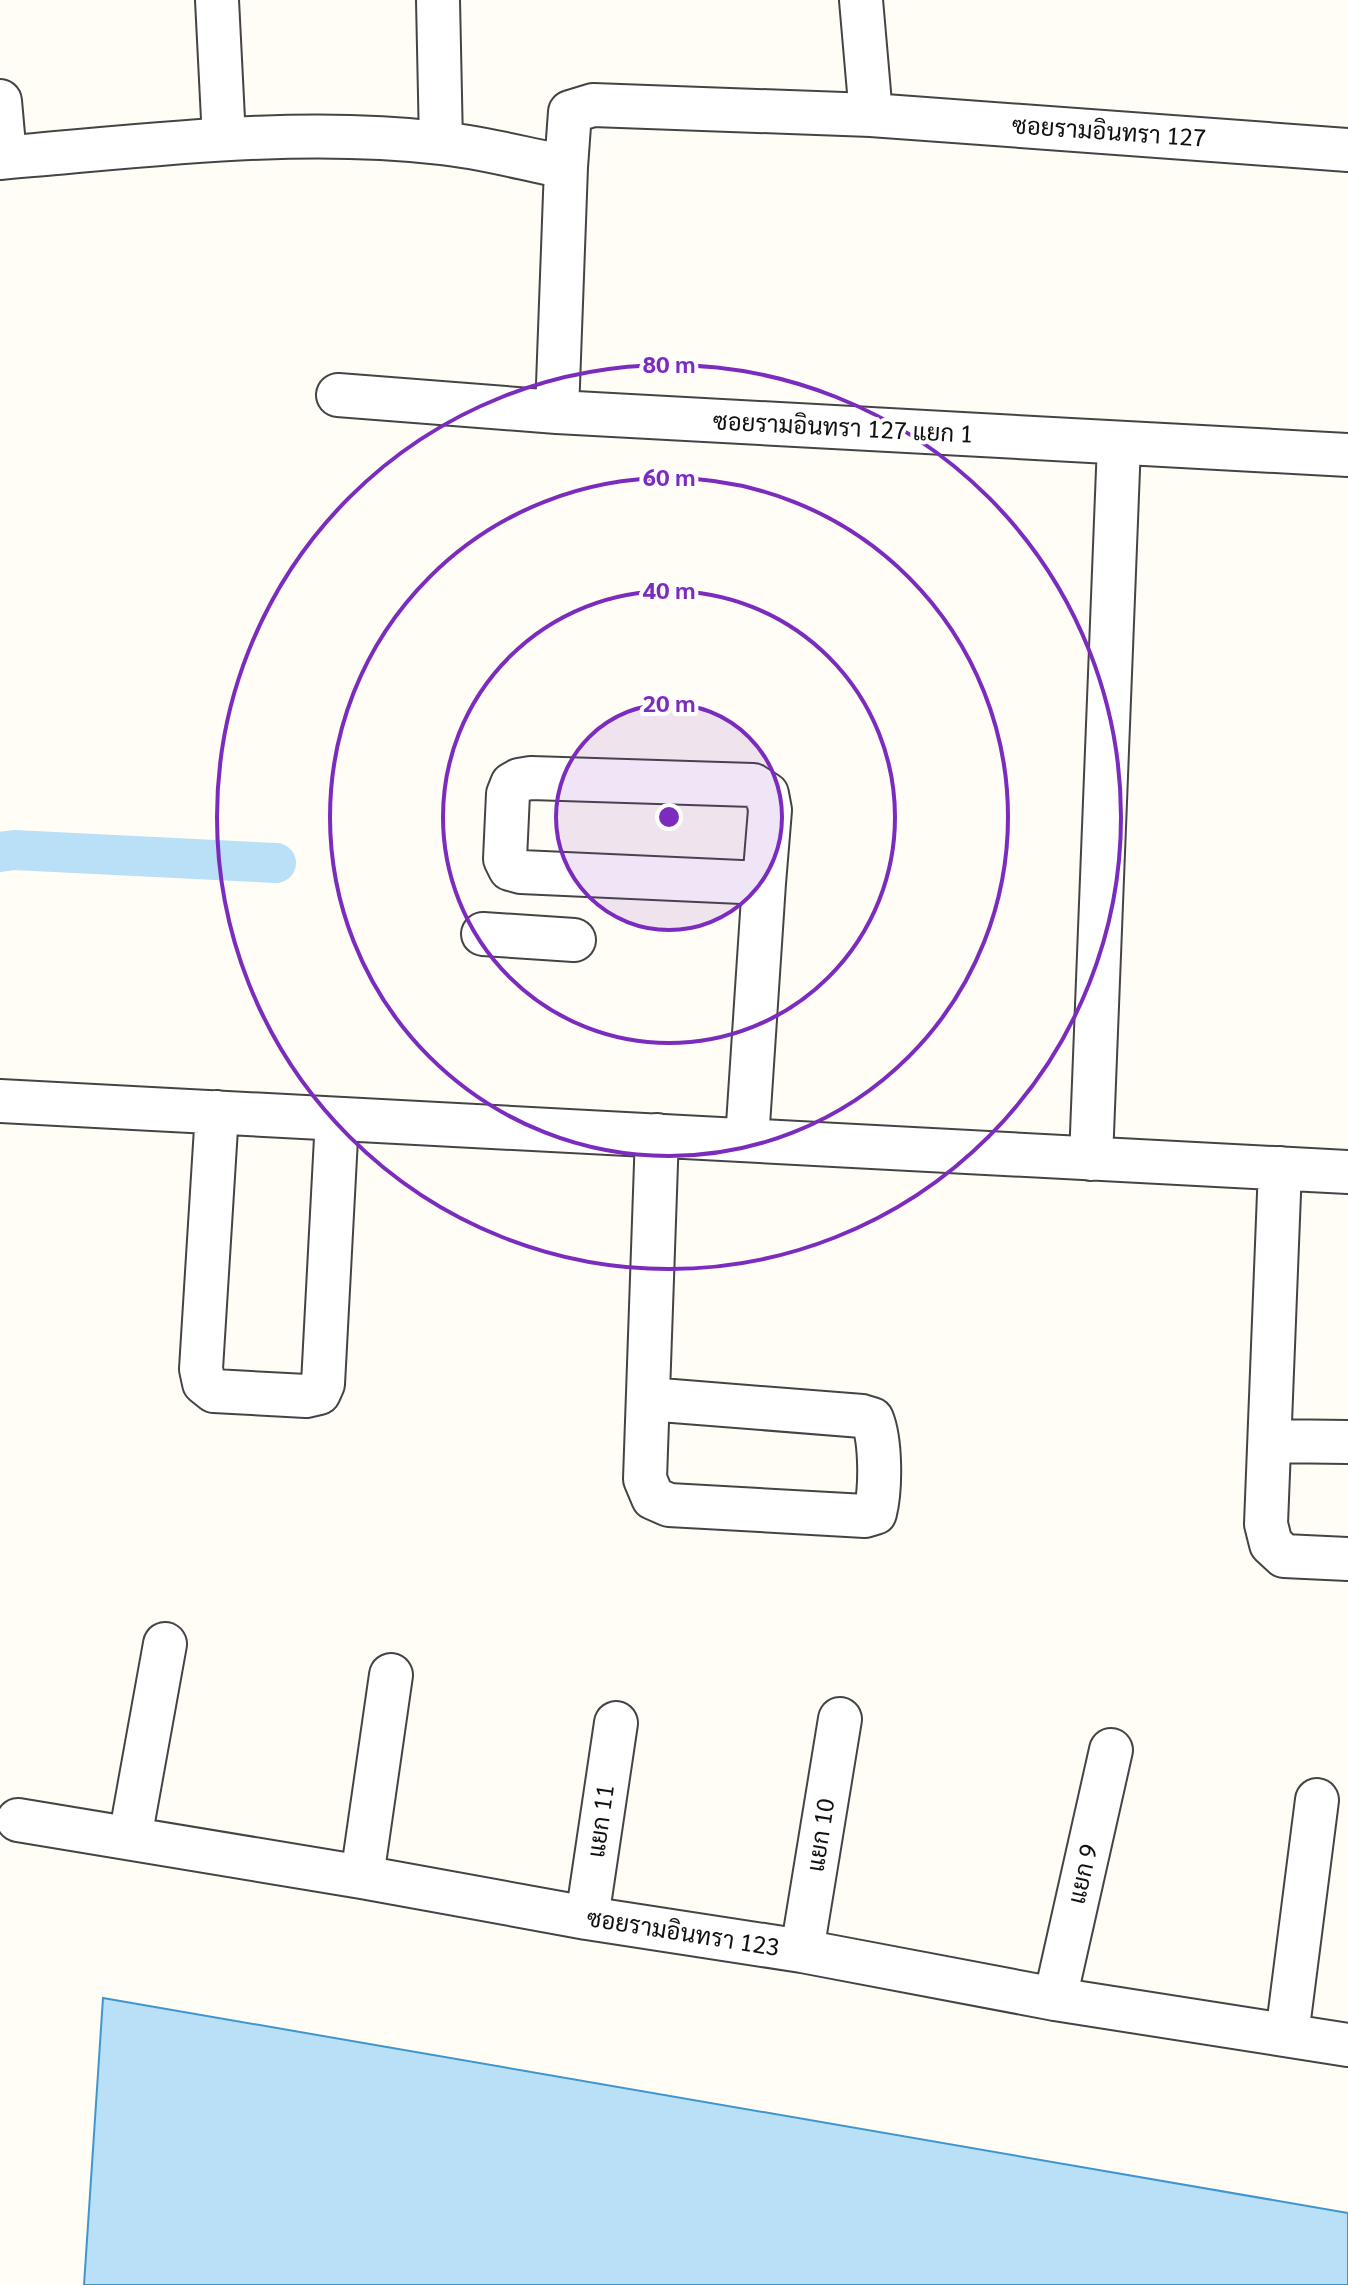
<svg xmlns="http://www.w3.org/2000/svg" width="1348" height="2285" font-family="Georgia,Sarabun,serif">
	<rect width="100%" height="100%" fill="#fffdf5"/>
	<path fill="#b9e0f7" stroke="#3f96cf" stroke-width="2" d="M 103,1998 L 1348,2213 L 1348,2285 L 84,2285 Z"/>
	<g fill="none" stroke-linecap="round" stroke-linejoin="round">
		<path stroke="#b9e0f7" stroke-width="40" d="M 0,852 L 14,850 L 276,863"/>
		<defs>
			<path id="street" d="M 217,0 L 224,139
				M 438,0 L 441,143
				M 861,0 L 871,115
				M 0,101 L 5,157
				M 0,158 C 146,146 294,126 440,143 C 482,147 524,159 566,167
				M 338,395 L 557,412 L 1348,455
				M 557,412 L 566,167 L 570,112 L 593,105 L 871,115 L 1348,150
				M 531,778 L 753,785 L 767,794 L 770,810 L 764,883 L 521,872 L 510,869 L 505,859 L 508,794 L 512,784 L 519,780 Z
				M 483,934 L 574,940
				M 0,1101 L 1348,1172
				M 217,1112 L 201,1369 L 204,1383 L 214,1391 L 306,1396 L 319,1393 L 323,1384 L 337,1119
				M 747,1140 L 764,883
				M 1091,1159 L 1119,444
				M 1280,1168 L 1266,1524 L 1271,1544 L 1284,1556 L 1348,1559
				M 648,1399 L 862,1416 L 872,1419 C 881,1441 881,1489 875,1513 L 865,1516 L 669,1505 L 653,1498 L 645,1479 L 657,1135
				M 1270,1441 L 1348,1442
				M 18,1820 L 362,1877 L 587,1918 L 802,1951 L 1055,1999 L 1348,2045
				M 130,1838 L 165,1644
				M 362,1877 L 391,1675
				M 587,1918 L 616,1723
				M 802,1951 L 840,1719
				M 1055,1999 L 1111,1750
				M 1287,2035 L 1317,1800"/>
		</defs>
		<use href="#street" stroke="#444" stroke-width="46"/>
		<use href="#street" stroke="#fff" stroke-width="42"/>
	</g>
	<circle cx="669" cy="817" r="113" fill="#7b2cbf" fill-opacity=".12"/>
	<g fill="none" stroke="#7b2cbf" stroke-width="4">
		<circle cx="669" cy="817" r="113"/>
		<circle cx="669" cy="817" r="226"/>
		<circle cx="669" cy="817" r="339"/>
		<circle cx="669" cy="817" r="452"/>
	</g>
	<g text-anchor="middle" stroke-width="8" stroke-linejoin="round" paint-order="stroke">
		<g font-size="24" fill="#111" stroke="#fff">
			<text transform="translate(1109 132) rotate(4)" y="8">ซอยรามอินทรา 127</text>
			<text transform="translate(843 428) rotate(3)" y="8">ซอยรามอินทรา 127 แยก 1</text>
			<text transform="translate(601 1821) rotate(-82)" y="8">แยก 11</text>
			<text transform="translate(821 1835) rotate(-81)" y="8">แยก 10</text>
			<text transform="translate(1083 1874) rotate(-77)" y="8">แยก 9</text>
			<text transform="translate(683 1933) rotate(9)" y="8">ซอยรามอินทรา 123</text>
		</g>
	</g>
	<circle cx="669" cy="817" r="12" fill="#7b2cbf" stroke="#fff" stroke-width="4"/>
	<g font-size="24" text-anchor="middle" font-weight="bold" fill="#7b2cbf" stroke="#fff" stroke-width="8" stroke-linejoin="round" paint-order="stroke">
		<text x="669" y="373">80 m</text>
		<text x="669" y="486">60 m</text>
		<text x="669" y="599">40 m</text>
		<text x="669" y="712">20 m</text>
	</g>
</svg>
